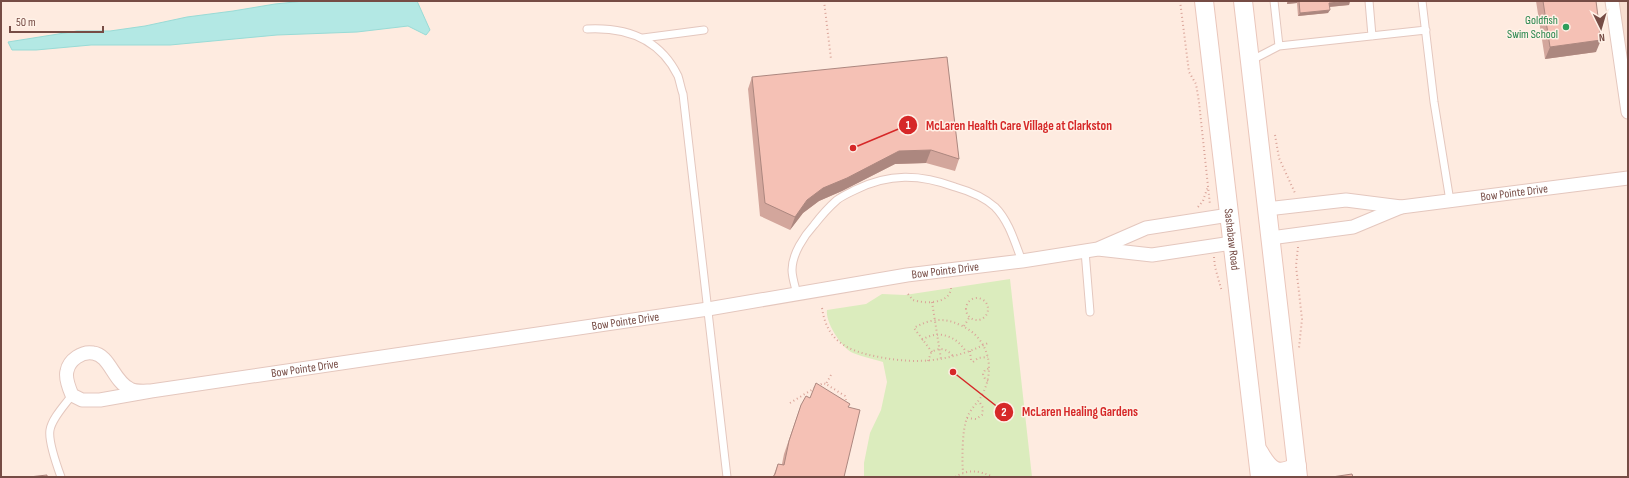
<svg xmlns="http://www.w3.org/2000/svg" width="1629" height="478" font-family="'Sofia Sans Condensed',sans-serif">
	<rect width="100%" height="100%" fill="#feebe0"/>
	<path fill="#f8ded1" d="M 1615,1 L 1628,1 L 1628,79 Z"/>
	<path fill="#dbecbd" d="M 1010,279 L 1032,477 L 864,477 L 864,463 L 870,433 L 881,410 L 887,382 L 883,362 C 874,359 863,357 853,353 C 842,349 825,322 827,310 L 866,304 L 882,294 L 905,295 Z"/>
	<path fill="#b3e8e4" stroke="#99dbd6" d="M 304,1 L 417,1 L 430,30 L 426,35 L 408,26 L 357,32 L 277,35 L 170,45 L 91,45 L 36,50 L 12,50 L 8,42 L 77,31 L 110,31 L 145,26 L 187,17 L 233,11 L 275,4 Z"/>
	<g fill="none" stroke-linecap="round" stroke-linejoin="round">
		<defs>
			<path id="service" d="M 1274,1 L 1279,46
				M 1369,1 L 1372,36
				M 1422,1 L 1434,102 L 1450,201
				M 587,29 C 626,27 660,39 678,76 C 680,82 681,89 683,94 L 727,477
				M 643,38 L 704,30
				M 1252,60 L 1279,46 L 1426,30
				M 1085,251 L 1090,312
				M 797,294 C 795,286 792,277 792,270 C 792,254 804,236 814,225 C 821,216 829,207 837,200 C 842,196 849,193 855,190 C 889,173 920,174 955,187 C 969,191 984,197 995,207 C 1009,221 1015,243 1022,261
				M 61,477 C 57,466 48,441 50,430 C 52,418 65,405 72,395"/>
			<g id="minor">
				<path d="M 1612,1 L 1628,112"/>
				<path id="s1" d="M 1267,209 L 1346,200 L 1401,207 L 1628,178"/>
				<path d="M 1270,238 L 1353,227 L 1401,207"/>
				<path d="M 1100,248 L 1146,228 L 1229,215"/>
				<path id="s2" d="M 151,391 C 145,391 135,392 130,389 C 113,381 110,355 93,353 C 82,351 69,360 67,371 C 65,378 69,388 72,395 L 82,400 L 100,400 L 151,391 L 708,309 L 907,275 L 1022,261 L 1098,249 L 1152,255 L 1232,243"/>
			</g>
			<g id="secondary">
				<path id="s3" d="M 1204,1 L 1260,477"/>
				<path d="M 1243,1 L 1298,477"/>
				<path d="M 1259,452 C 1269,470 1277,478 1297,466"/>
			</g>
		</defs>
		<use href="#service" stroke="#e4c7be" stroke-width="9"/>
		<use href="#minor" stroke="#e4c7be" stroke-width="15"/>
		<use href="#secondary" stroke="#eac6bb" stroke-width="20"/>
		<path stroke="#daa499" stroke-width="2" stroke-dasharray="1 3" stroke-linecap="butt" d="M 824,1 L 831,59
			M 1180,1 L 1189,72 L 1196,84 L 1199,102 L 1210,205
			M 1275,135 L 1279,158 L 1295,193
			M 1198,207 L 1203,201 L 1208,186
			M 1298,247 L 1296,266 L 1302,319 L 1299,348
			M 1214,257 L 1215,267 L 1222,292
			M 908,294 L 913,300 C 925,304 950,304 951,288
			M966 309a11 11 0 1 1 22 0a11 11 0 1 1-22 0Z
			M 932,302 L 941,359
			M 822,308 C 827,342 848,351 879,357 C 919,365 951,361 988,343
			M 964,326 L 969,318
			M 922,340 C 938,329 957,336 966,352
			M 970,351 L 971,360 L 973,362 L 978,358 L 988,357
			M 932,352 L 914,328 C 929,319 944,317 960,325 C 989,337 996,369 982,395 C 978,403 970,409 967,418 C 962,430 962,459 963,473
			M 928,361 L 931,353 C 939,346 947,349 953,356
			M 831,375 L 826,384 L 845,396 L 847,404
			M 988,381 L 985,379 L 983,374 L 985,370 L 990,368
			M 790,403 L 823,383 L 826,384
			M 967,418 L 976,419 L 982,415 L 983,408 L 979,401
			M 955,477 C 969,469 978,470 993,477"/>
		<use href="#service" stroke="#fff" stroke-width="7"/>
		<use href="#minor" stroke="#fff" stroke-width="13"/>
		<use href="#secondary" stroke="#fff" stroke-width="18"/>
	</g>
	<path fill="#d3a69c" d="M 1287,1 L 1350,1 L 1349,5 L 1329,7 L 1328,13 L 1298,16 L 1297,3 L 1287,4 Z
		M 1536,1 L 1596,1 L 1596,52 L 1545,59 Z
		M 752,77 L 959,159 L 955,171 L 926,163 L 895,164 L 842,191 L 819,201 L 803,213 L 790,230 L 760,216 L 748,89 Z
		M 810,398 L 849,408 L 844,477 L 773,477 L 778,464 L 782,464 L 784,454 L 801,405 Z"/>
	<path fill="#ac877f" d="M 1288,1 L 1298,1 L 1297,3 L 1287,4 Z
		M 1350,1 L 1349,5 L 1328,7 L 1329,3 Z
		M 1330,10 L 1328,13 L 1298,16 L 1300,13 Z
		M 1601,40 L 1596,52 L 1545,59 L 1550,47 Z
		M 931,150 L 926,163 L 895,164 L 842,191 L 819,201 L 803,213 L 790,230 L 795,217 L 807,200 L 823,188 L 899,151 Z"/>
	<path fill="#f5c1b5" stroke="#ac877f" d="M 1299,1 L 1350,1 L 1329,3 L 1330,10 L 1300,13 Z
		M 1543,1 L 1596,1 L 1601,40 L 1550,47 Z
		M 947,57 L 959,159 L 931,150 L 899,151 L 847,178 L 823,188 L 807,200 L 795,217 L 765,203 L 752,77 Z
		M 816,383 L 850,404 L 848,407 L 860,410 L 844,477 L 773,477 L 775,474 L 778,464 L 784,465 L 789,441 L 801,405 L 806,396 L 810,398 Z
		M 1352,474 L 1353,477 L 1332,477 Z
		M 47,475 L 47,477 L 29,477 Z"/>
	<circle fill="#2e9e5b" stroke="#fff1e7" stroke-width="1.5" cx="1566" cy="27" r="4"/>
	<g text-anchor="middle" stroke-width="3" stroke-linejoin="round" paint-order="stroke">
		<g font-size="12" fill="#27864d" stroke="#fff1e7" text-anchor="end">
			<text x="1558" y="24">Goldfish<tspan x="1558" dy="14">Swim School</tspan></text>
		</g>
		<g font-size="12" fill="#764c45" stroke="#fff1e7">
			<text dy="4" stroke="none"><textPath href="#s1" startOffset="249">Bow Pointe Drive</textPath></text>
			<text dy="4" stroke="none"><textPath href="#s3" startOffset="240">Sashabaw Road</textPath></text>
			<text dy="4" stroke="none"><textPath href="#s2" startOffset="1018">Bow Pointe Drive</textPath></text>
			<text dy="4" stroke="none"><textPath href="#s2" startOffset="694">Bow Pointe Drive</textPath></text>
			<text dy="4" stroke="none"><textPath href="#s2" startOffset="370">Bow Pointe Drive</textPath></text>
		</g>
	</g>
	<path fill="none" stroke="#d62828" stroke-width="1.5" d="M853 148L908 125M953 372L1004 412"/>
	<g fill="#d62828" stroke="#fff1e7" stroke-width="1.5">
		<circle cx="853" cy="148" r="4"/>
		<circle cx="953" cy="372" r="4"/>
		<circle cx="908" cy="125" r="10"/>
		<circle cx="1004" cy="412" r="10"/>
	</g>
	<g font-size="12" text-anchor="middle" font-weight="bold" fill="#fff">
		<text x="908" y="129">1</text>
		<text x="1004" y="416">2</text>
	</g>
	<g font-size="13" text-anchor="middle" font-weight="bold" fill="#d62828" stroke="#fff1e7" stroke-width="3" stroke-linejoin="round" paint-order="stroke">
		<text x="1019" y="130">McLaren Health Care Village at Clarkston</text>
		<text x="1080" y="416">McLaren Healing Gardens</text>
	</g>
	<rect width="1629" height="478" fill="none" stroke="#764c45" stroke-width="4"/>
	<g transform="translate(1601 28) rotate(175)" stroke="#fff1e7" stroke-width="3" paint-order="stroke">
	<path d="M0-3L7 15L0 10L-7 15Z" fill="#764c45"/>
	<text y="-6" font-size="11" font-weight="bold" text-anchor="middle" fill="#764c45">N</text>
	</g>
	<path d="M10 26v6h93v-6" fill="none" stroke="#764c45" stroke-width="2"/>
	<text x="16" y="26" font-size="12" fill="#764c45" stroke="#fff1e7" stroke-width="3" paint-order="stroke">50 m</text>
</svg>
